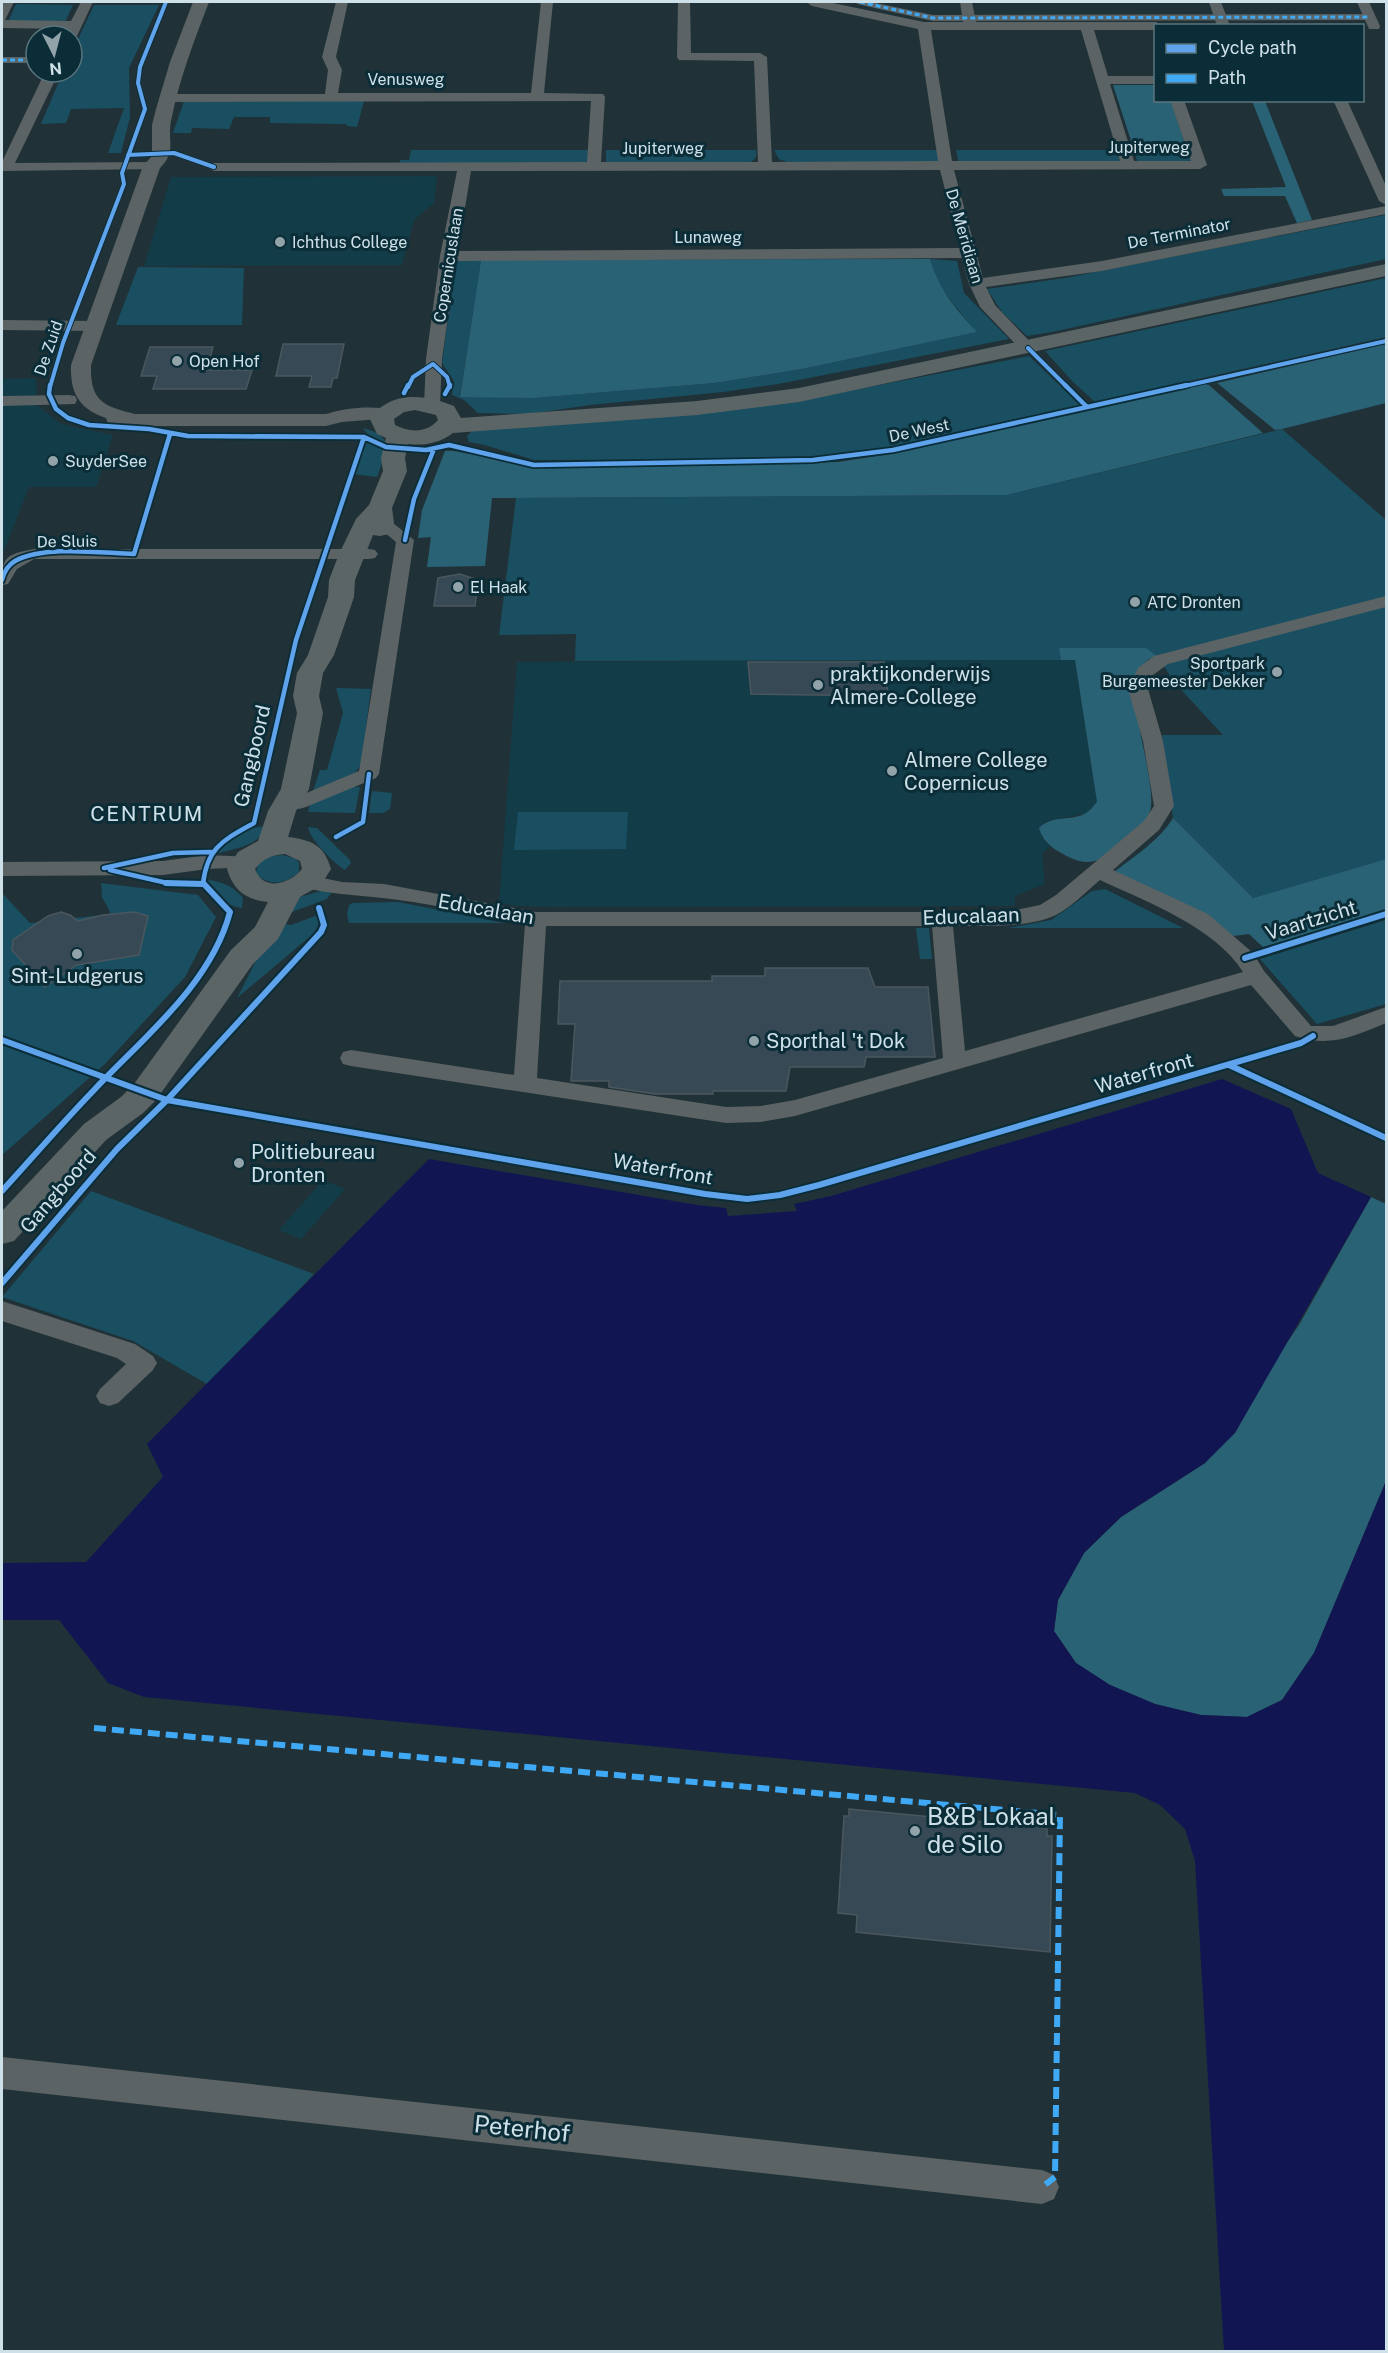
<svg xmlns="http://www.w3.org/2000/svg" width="1388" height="2353" font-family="'Public Sans',sans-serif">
	<rect width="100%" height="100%" fill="#203238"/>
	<path fill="#133c49" d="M 437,176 L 434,203 L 414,220 L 402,265 L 144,266 L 171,177 Z
		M 36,378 L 37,405 L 61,424 L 113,435 L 96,487 L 29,487 L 2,556 L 2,379 Z
		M 1075,660 L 1097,802 L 1087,813 L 1045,822 L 1042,837 L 1050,847 L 1042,853 L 1045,884 L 1015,896 L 1015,906 L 554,907 L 516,906 L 499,903 L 517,662 Z
		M 323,1180 L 345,1189 L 301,1239 L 279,1230 Z"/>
	<path fill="#194f61" d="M 16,4 L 73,5 L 65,22 L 8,22 Z
		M 94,5 L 159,5 L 129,68 L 130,117 L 121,153 L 108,153 L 124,108 L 71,109 L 66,123 L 41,124 L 63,72 L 72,72 L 72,52 Z
		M 184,101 L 364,101 L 357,127 L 347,126 L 346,124 L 270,123 L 270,117 L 234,117 L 229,129 L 192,128 L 191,133 L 173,133 Z
		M 411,150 L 589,150 L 588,163 L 400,163 L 400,160 L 409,160 Z
		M 606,150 L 756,150 C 757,158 755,160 748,163 L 606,163 Z
		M 774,150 L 940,150 L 942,164 L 792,164 L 779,159 Z
		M 956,150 L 1116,150 L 1121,164 L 959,164 Z
		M 1134,150 L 1187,150 L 1192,164 L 1138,164 Z
		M 1385,215 L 1386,259 L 1052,332 L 1027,336 L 1002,312 L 987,289 L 1065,278 Z
		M 930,259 L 957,261 L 964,293 L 1009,339 L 778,384 L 723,392 L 590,405 L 529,414 L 478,413 L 464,400 L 452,395 L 454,381 L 442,363 L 456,260 L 481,260 L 460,396 L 534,398 L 715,383 L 802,369 L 976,332 L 940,287 Z
		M 138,267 L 244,268 L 242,325 L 116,325 Z
		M 1386,278 L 1386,337 L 1095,402 L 1072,381 L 1045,351 Z
		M 1029,356 L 1080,405 L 857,454 L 774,459 L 534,460 L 485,445 L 469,442 L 467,436 L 474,429 L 843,392 Z
		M 363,428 C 375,431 383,434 388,447 L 377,477 L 354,474 L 369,436 Z
		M 1282,429 L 1386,520 L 1386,859 L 1253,898 L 1173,818 L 1162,735 L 1223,735 L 1174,682 L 1158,657 L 1060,648 L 1061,660 L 575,661 L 576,634 L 499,635 L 516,498 L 1007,495 Z
		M 336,688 L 371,689 L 361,765 L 355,773 L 312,794 L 320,770 L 327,770 L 343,713 Z
		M 348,787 L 360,787 L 355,813 L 308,812 L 310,804 Z
		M 372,791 L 392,793 L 390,809 L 383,813 L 369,813 Z
		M 518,812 L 628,812 L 626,849 L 514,850 Z
		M 267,826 C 258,848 233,848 213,855 L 216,847 L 221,844 L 253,828 Z
		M 308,827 L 317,828 L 349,859 L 351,863 L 345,870 C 334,863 310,840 308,827 Z
		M 283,855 L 296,859 L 299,863 L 299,872 C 287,884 267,887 256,873 L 258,864 L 268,857 Z
		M 208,880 C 223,882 233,886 243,898 L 242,908 C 228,907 212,894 208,880 Z
		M 101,883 L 198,895 L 216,917 L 185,977 L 105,1064 L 2,1155 L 2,893 L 30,923 L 111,914 L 102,897 Z
		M 1105,889 L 1183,928 L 1008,928 L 1051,920 L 1092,891 Z
		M 321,891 L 332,892 L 327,899 L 289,913 L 300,897 Z
		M 398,902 L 505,923 L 349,923 L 347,914 L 349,905 L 353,903 Z
		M 318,915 L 319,923 L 314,933 L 237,998 L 262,949 L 279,924 L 291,925 Z
		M 1386,920 L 1386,1004 L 1317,1024 L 1260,959 Z
		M 916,928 L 929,928 L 932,959 L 920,959 Z
		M 91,1191 L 314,1274 L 207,1384 L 133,1341 L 2,1297 Z"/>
	<path fill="#2a6275" d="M 1113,85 L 1155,85 L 1156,100 L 1171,101 L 1187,150 L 1134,150 Z
		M 1252,101 L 1265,101 L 1312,220 L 1297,223 L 1285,196 L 1224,196 L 1221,189 L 1286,187 Z
		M 930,259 C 940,291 954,307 977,332 L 802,369 L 715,383 L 534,398 L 460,397 L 481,260 Z
		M 1386,344 L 1386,403 L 1282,429 L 1275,430 L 1217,383 Z
		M 1202,383 L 1209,385 L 1263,433 L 1007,495 L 492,498 L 485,566 L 427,567 L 431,537 L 418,538 L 422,510 L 445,451 C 458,449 469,457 481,453 L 527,467 L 838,462 L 883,455 Z
		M 1059,648 L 1146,648 L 1158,657 L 1149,659 L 1138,670 C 1137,684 1135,698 1137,712 C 1139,734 1156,794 1150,811 C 1144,830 1127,839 1113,851 C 1100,861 1088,866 1071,858 C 1057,851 1044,845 1039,828 C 1053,814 1071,822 1086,813 C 1090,811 1094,805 1097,802 L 1075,660 L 1061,660 Z
		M 1173,818 L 1253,898 L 1386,859 L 1386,910 L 1263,947 L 1249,934 L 1233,936 L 1110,875 C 1132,858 1158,842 1173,818 Z
		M 1371,1197 L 1386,1204 L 1386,1481 L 1314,1653 L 1282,1700 L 1247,1717 L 1201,1715 L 1155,1704 L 1110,1685 L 1076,1663 L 1054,1631 L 1058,1600 L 1084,1553 L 1121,1517 L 1205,1463 L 1299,1325 Z"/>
	<path fill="#111653" d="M 1222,1079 L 1291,1109 L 1318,1173 L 1371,1197 L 1235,1433 L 1205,1463 L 1121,1517 L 1084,1553 L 1058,1600 L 1054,1631 L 1076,1663 L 1110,1685 L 1155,1704 L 1201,1715 L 1247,1717 L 1282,1700 L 1314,1653 L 1386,1481 L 1386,2351 L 1224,2351 L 1195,1861 L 1185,1829 L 1160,1805 L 1135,1793 L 144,1697 L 108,1683 L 59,1620 L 2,1620 L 2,1563 L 86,1562 L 163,1477 L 147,1444 L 429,1159 L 697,1205 L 726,1208 L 728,1216 L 797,1211 L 794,1204 L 831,1196 Z"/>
	<path fill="#364954" stroke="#4b575e" stroke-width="1.5" d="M 283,344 L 344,344 L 337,378 L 333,378 L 331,387 L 309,387 L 312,376 L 276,376 Z
		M 150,347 L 213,347 L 207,370 L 252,370 L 246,389 L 153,389 L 157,376 L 141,376 Z
		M 460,574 L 478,580 L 475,606 L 434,606 L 438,578 Z
		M 748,662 L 884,662 L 888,696 L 751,694 Z
		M 61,912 L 70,915 L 78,921 L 103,915 L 134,912 L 148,916 L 139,955 L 76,965 L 45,987 L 12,950 L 13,940 L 48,916 Z
		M 765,968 L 868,968 L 875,987 L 928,987 L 935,1057 L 866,1057 L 864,1067 L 790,1067 L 786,1091 L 713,1091 L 713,1094 L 655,1094 L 609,1087 L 609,1081 L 571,1081 L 575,1024 L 558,1024 L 560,981 L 712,981 L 712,976 L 765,976 Z
		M 849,1809 L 1047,1828 L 1047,1836 L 1052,1836 L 1050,1952 L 856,1932 L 857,1915 L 838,1913 L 844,1816 L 849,1816 Z"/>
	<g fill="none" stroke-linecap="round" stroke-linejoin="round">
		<path fill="#5b6364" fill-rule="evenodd" d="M 856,2 L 871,2 L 933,15 L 1369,14 L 1374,17 L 1369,20 L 933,21 L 857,4 Z
			M 2,57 L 36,57 L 36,63 L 2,63 Z"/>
		<path fill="#5b6364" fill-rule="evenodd" d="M 2,2 L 14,2 L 5,20 L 71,21 L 81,2 L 93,2 L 77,36 L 72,39 L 72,36 L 63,36 L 67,29 L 2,28 Z
			M 336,2 L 348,2 L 336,57 L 342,70 L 338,93 L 531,93 L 541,2 L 553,2 L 544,93 L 603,94 L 605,97 L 601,162 L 758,162 L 754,61 L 679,60 L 677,57 L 678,2 L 690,2 L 691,53 L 760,53 L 767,57 L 772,162 L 938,161 L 918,29 L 812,6 L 806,2 L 828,2 L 924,22 L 963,22 L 960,2 L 972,2 L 976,22 L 1156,22 L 1162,26 L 1156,26 L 1156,30 L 1094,30 L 1108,76 L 1156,76 L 1156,84 L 1110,84 L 1134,161 L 1191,161 L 1170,100 L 1184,100 L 1207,165 L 1200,169 L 954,170 L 983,278 L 1102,261 L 1386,206 L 1386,214 L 1102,271 L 986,287 L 995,305 L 1036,348 L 1028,353 L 1022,351 L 980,307 L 969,284 L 962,258 L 456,261 L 442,359 L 440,405 L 432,410 L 424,405 L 426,359 L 440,256 L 457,171 L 214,171 L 207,167 L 214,163 L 587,162 L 591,101 L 166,102 L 159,98 L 166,94 L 325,94 L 328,70 L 322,57 ZM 931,30 L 1081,30 L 1120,161 L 952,161 ZM 940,170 L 960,248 L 458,251 L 471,171 Z
			M 1209,2 L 1221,2 L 1230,26 L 1217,26 Z
			M 1357,2 L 1369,2 L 1380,26 L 1379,29 L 1369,29 Z
			M 45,72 L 59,72 L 15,163 L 152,162 L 157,163 L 159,166 L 157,169 L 2,171 L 2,162 Z
			M 1333,100 L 1347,100 L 1386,186 L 1386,205 L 1379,201 Z
			M 2,320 L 96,321 L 104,326 L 96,331 L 2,330 Z
			M 69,395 L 75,396 L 77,400 L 75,404 L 2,406 L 2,396 Z
			M 382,518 L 388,519 L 414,540 L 379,774 L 376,778 L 306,807 L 299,809 L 292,807 L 289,803 L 292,799 L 359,771 L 396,542 L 373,523 L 376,519 Z
			M 34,549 L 369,549 L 375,550 L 378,554 L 375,558 L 369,559 L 34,559 L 17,569 L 8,584 L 2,585 C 2,556 5,555 34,549 Z
			M 1386,596 L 1386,607 L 1168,664 L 1153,675 L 1148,689 L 1163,741 L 1174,806 L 1159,830 L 1113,870 L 1208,914 L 1253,953 L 1264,971 L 1311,1026 L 1333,1026 L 1386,1007 L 1386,1023 C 1354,1036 1330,1048 1295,1036 L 1251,985 L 795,1116 L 761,1122 L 726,1123 L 351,1066 L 343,1064 L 340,1058 L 343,1052 L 351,1050 L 514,1075 L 525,924 C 478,915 430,903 383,898 C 355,895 328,894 301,887 L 297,882 L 301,877 L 308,875 L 342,882 L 384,884 L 536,912 L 1006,912 L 1040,905 L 1056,895 L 1144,821 L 1154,806 L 1143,741 L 1128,689 L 1138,668 L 1154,656 ZM 1100,880 C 1147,902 1215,927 1243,972 L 965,1051 L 953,926 C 983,926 1029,928 1056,915 C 1072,906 1086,892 1100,880 ZM 546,926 L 932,926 L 943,1058 L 795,1100 L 761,1106 L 726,1107 L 537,1078 Z
			M 207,855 L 252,857 L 255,862 L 252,867 L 207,869 L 163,875 L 2,876 L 2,862 L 163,861 Z
			M 2,1301 L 135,1344 L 153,1356 L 157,1363 L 153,1370 L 118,1403 L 109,1406 L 100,1403 L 96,1396 L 100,1389 L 126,1364 L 117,1358 L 2,1321 Z
			M 2,2057 L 1042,2170 L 1054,2175 L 1059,2187 L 1054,2199 L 1042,2204 L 2,2089 Z"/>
		<path fill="#5b6364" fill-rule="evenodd" d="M 193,2 L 209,2 C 194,41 179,80 171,121 C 167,141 177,151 160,168 L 91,365 C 90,401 103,406 135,414 L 326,414 C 345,408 372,405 392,410 L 395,414 L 392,418 L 342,422 L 326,426 L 115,426 L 108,424 L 106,418 C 79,409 70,393 71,365 L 143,166 L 152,156 L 152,125 L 156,109 L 170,62 Z"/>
		<path fill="#5c6566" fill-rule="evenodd" d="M 1386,264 L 1386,276 L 799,402 L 697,415 L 453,433 C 440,443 424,446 408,444 L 405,458 L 407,471 L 392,508 L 394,523 L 389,534 L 380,536 L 373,535 L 355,580 L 354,597 L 334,655 L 323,673 L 319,696 L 323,713 L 309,789 L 296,811 L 288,837 C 312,840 324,845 331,869 L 321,885 L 300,897 L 278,939 L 253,964 L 156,1100 L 143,1113 L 106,1140 L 14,1241 L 2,1244 L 2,1211 L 84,1124 L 121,1097 L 134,1084 L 231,950 L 255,927 L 268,902 C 246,900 233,890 227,869 L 238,852 L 258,841 L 268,811 L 281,789 L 297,713 L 293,696 L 297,673 L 308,655 L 328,597 L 329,580 L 339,554 L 356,519 L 369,505 L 383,471 L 381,458 L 386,438 L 377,434 L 370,419 C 390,390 425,394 454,406 L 461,418 L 697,401 L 799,388 ZM 415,410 L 436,415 L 438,420 C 427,433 410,433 395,425 L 394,419 L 404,412 ZM 285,854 L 300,861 L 302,869 C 290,884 263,892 255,869 C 263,858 273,855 285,854 Z"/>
		<path stroke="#3fa9f5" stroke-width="3" stroke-dasharray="5 3" stroke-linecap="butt" d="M 860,2 L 933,18 L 1369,17
			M 2,60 L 36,60"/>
		<path stroke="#3fa9f5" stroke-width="6" stroke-dasharray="12 6" stroke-linecap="butt" d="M 94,1728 L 1060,1815 L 1055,2177 L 1042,2187"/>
		<defs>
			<path id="cycleway-far2" d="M 128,155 L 174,153 L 214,167
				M 1028,348 L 1067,387
				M 50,387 L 63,343 L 124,184 L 122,173 L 145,109 L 138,83 L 140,67 L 166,2
				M 408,387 L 413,377 L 433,364 L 447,377 L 450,387
				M 1180,387 L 1386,341"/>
			<path id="cycleway-far1" d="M 50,385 L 49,394 L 56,409 L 68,418 L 89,425 L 149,429 L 188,436 L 364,437 L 386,447 L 426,450 L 449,445 L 534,465 L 813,460 L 893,450 L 1187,385
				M 1065,385 L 1087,407
				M 404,393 L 408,385
				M 445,394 L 450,385
				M 405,540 L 414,499 L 434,449
				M 2,580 C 4,572 8,565 15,561 C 45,545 101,553 134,554 L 170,434
				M 336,837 L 363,822 L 369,774
				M 104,868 L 173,853 L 211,852
				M 110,870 L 167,883 L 203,884
				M 203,884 C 207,847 224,840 254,823 L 296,640 L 364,437"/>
			<path id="cycleway" d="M 166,883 L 203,884
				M 1245,958 L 1386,914
				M 2,1040 L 167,1100 L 705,1194 L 747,1199 L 780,1195 L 819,1185 L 1301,1043 L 1313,1036
				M 1229,1065 L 1386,1138
				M 2,1191 C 33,1157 63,1122 95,1089 C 144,1037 211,984 230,912 L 203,883
				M 2,1283 L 117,1149 L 167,1100 L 321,932 L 324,925 L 319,908"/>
		</defs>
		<use href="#cycleway-far2" stroke="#0b2d38" stroke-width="6"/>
		<use href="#cycleway-far1" stroke="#0b2d38" stroke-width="8"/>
		<use href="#cycleway" stroke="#0b2d38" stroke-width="10"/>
		<use href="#cycleway-far2" stroke="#60a3ed" stroke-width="4"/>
		<use href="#cycleway-far1" stroke="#60a3ed" stroke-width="4.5"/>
		<use href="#cycleway" stroke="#60a3ed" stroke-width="6"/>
	</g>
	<g fill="#92a4aa" stroke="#0b2d38" stroke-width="2">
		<circle cx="280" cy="242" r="6"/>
		<circle cx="177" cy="361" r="6"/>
		<circle cx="53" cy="461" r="6"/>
		<circle cx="458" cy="587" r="6"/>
		<circle cx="1135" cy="602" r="6"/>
		<circle cx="1277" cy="672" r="6"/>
		<circle cx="818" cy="685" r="6"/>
		<circle cx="892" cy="771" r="6"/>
		<circle cx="77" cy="954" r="6"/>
		<circle cx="754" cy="1041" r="6"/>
		<circle cx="239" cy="1163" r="6"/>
		<circle cx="915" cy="1831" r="6"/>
	</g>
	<g text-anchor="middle" stroke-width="6" stroke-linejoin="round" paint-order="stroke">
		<g font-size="16" fill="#cfe1e8" stroke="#0b2d38">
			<text x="406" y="85">Venusweg</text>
			<text x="1149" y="153">Jupiterweg</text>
			<text x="663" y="154">Jupiterweg</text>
			<text transform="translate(1179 233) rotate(-11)" y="6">De Terminator</text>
			<text transform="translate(965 236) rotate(74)" y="6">De Meridiaan</text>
			<text x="708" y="243">Lunaweg</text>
			<text transform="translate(448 265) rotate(-81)" y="6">Copernicuslaan</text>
			<text transform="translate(48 348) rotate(-71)" y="6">De Zuid</text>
			<text transform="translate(919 430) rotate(-12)" y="6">De West</text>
			<text transform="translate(67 541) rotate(-1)" y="6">De Sluis</text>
		</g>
		<g font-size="16" fill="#cfe1e8" stroke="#0b2d38" text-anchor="start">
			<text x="292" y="248">Ichthus College</text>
			<text x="189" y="367">Open Hof</text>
			<text x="65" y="467">SuyderSee</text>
			<text x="470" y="593">El Haak</text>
			<text x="1147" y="608">ATC Dronten</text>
			<text x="1265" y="669" text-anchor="end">Sportpark<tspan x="1265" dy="18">Burgemeester Dekker</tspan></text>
		</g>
		<g font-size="20" fill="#cfe1e8" stroke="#0b2d38" text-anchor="start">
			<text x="830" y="681">praktijkonderwijs<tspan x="830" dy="23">Almere-College</tspan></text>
			<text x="904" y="767">Almere College<tspan x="904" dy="23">Copernicus</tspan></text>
			<text x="77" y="983" text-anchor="middle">Sint-Ludgerus</text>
			<text x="766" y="1048">Sporthal 't Dok</text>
			<text x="251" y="1159">Politiebureau<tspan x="251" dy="23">Dronten</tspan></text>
		</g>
		<g font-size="20" fill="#cfe1e8" stroke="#0b2d38">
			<text transform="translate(252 756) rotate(-77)" y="7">Gangboord</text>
			<text transform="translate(486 909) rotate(10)" y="7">Educalaan</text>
			<text transform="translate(971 916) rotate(-2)" y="7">Educalaan</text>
			<text transform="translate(1311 920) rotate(-17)" y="7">Vaartzicht</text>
			<text transform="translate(1144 1073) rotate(-16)" y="7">Waterfront</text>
			<text transform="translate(663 1169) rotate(10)" y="7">Waterfront</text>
			<text transform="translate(58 1191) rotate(-49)" y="7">Gangboord</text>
		</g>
		<g font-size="21" letter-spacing="1.5" fill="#cfe1e8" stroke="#0b2d38">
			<text x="147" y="821">CENTRUM</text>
		</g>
		<g font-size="24" fill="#cfe1e8" stroke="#0b2d38" text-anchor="start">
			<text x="927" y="1825">B&amp;B Lokaal<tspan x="927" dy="28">de Silo</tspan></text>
		</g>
		<g font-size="24" fill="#cfe1e8" stroke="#0b2d38">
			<text transform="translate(522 2129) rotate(6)" y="8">Peterhof</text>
		</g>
	</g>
	<rect width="1388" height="2353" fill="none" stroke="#cfe1e8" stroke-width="6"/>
	<rect x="1154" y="24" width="210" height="78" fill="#0b2d38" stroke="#59757e" stroke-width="1.5"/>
	<rect x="1166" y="44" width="30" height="9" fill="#60a3ed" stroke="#59757e" stroke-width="1.5"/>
	<text x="1208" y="54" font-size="18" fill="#cfe1e8">Cycle path</text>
	<rect x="1166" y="74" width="30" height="9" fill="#3fa9f5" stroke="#59757e" stroke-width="1.5"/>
	<text x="1208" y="84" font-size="18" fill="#cfe1e8">Path</text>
	<g transform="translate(54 54) rotate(174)"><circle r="28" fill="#0b2d38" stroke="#59757e" stroke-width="1.5"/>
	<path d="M0-4.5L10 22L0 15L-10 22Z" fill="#92a4aa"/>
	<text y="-9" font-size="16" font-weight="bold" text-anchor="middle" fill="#cfe1e8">N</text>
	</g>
</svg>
